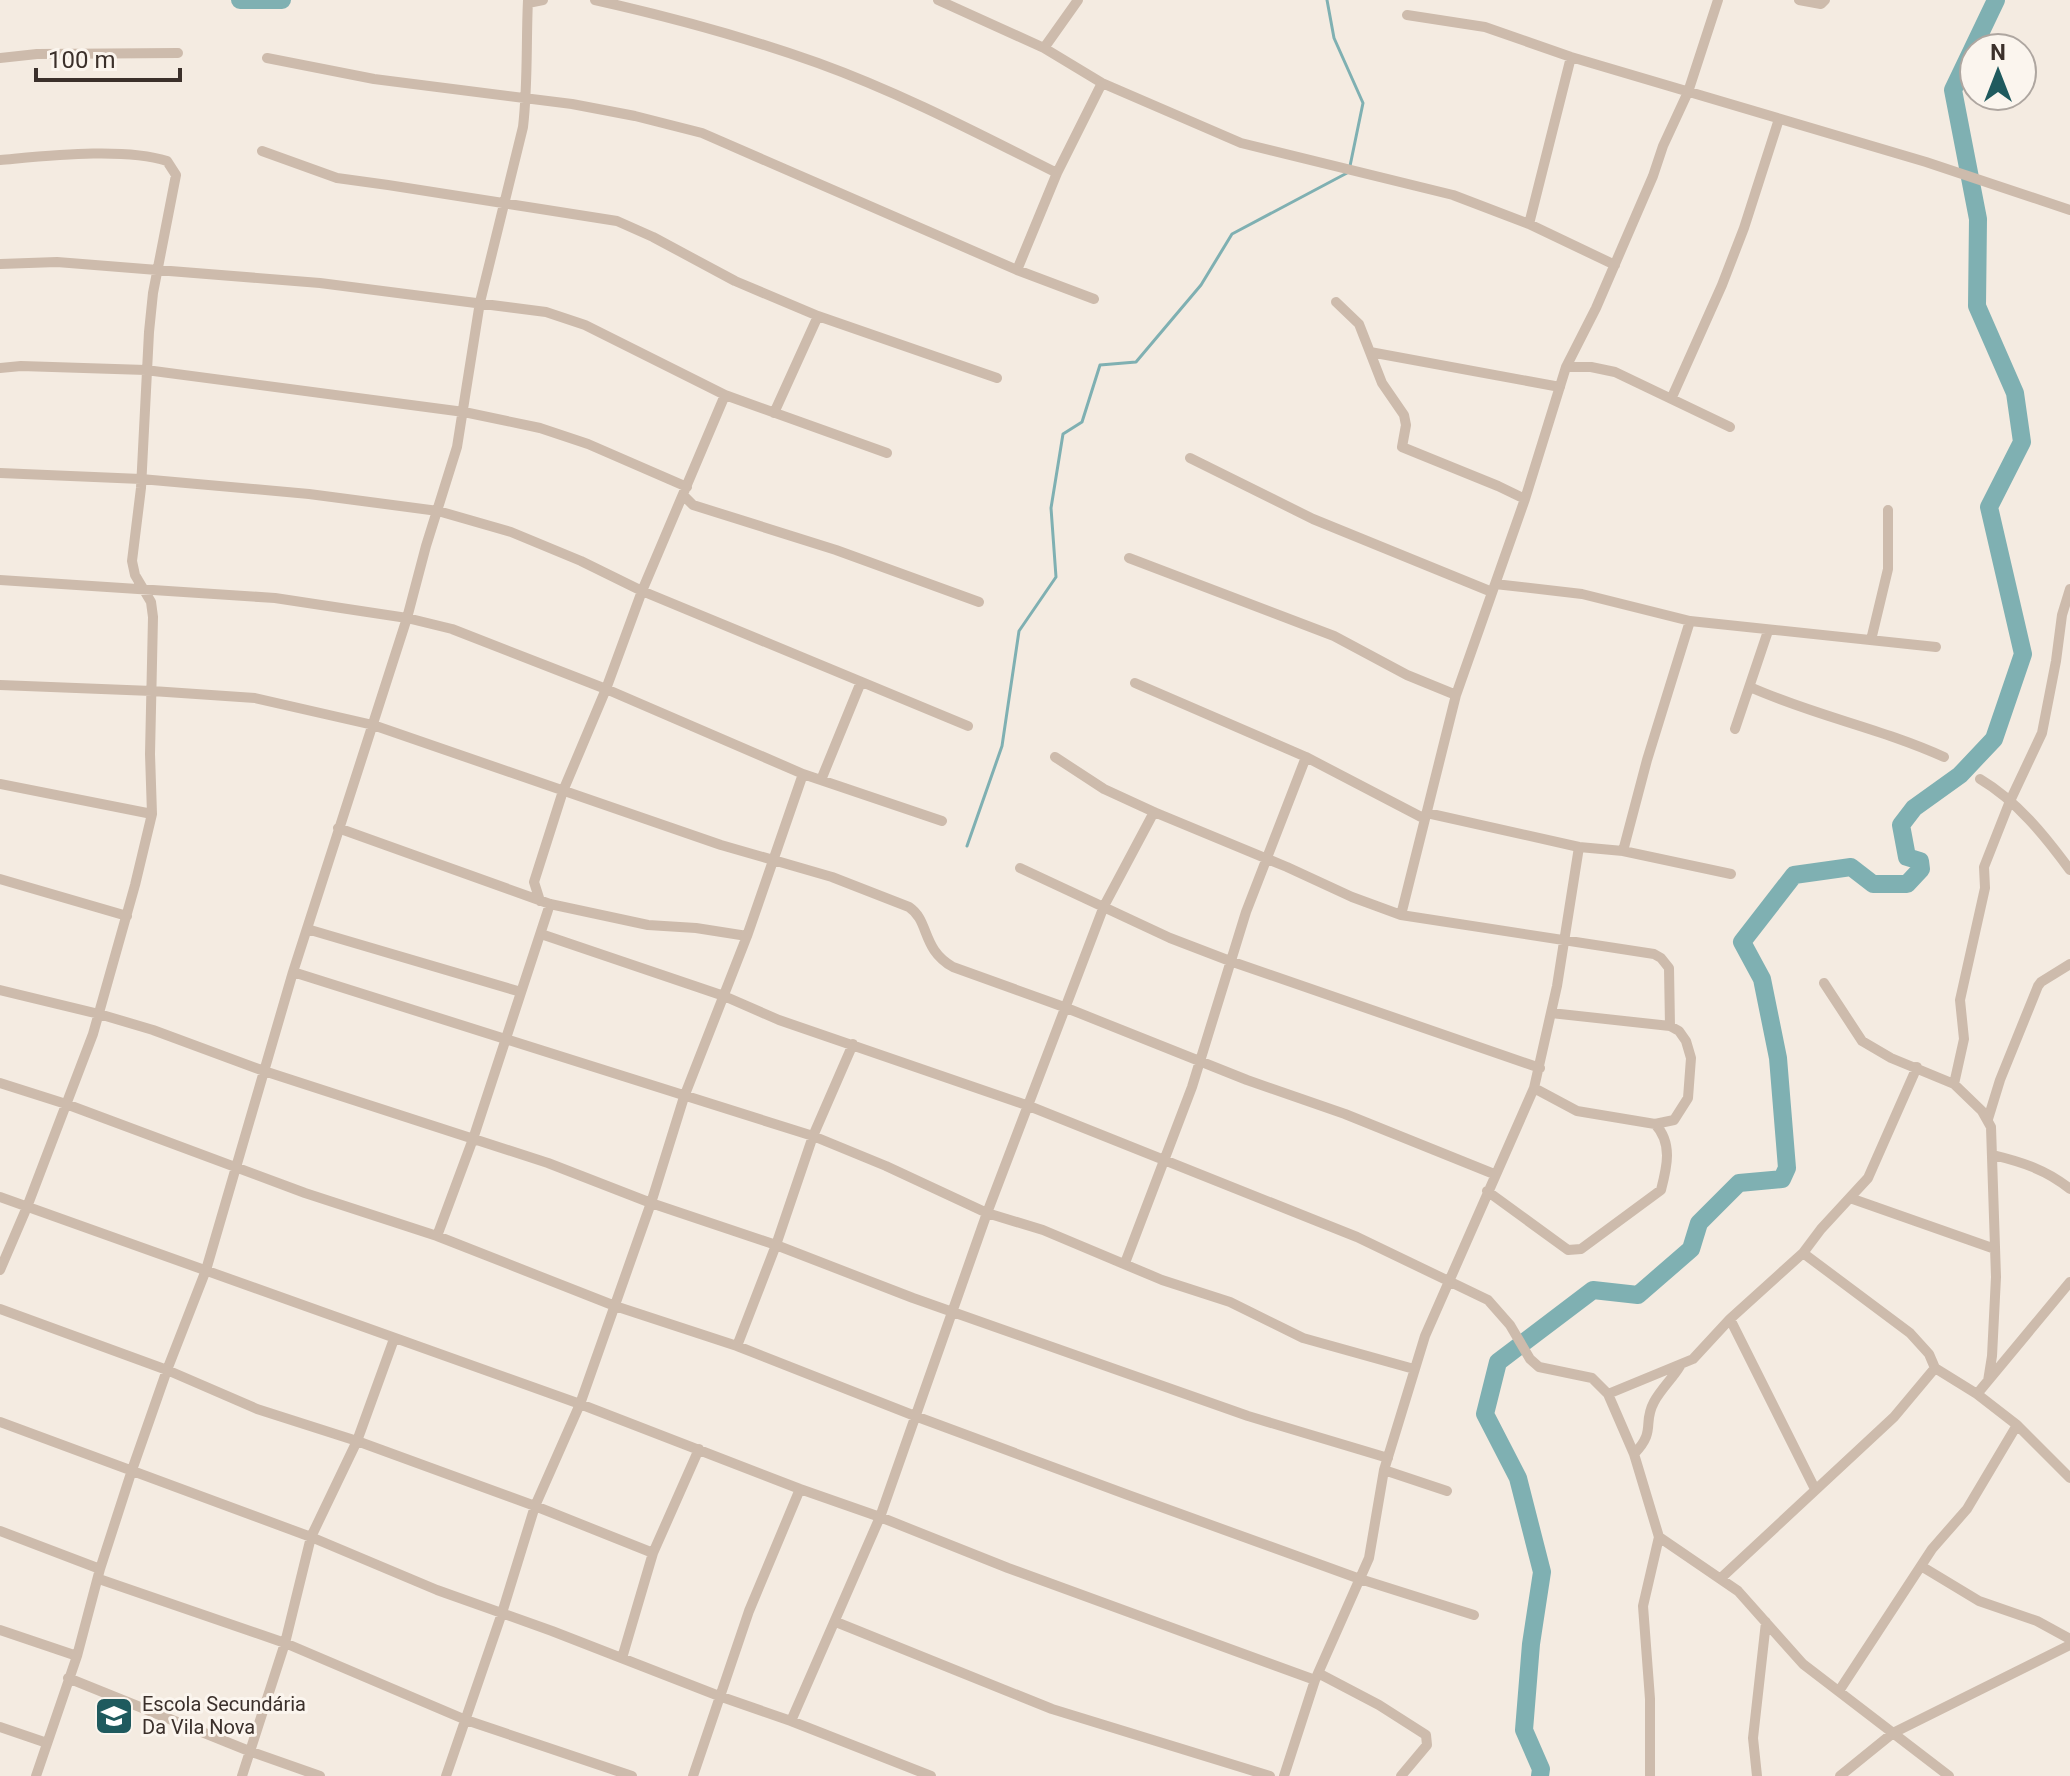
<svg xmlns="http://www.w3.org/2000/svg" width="2070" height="1776" font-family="Roboto,sans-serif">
	<rect width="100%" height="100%" fill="#f4ebe1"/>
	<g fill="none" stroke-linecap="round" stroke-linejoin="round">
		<path stroke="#7fb0b2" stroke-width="3" d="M 1327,0 L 1334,38 L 1363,103 L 1350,166
			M 967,846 L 1002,746 L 1019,631 L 1056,577 L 1051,508 L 1063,434 L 1082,422 L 1100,365 L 1136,362 L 1201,285 L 1232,234 L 1347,173"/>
		<path stroke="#7fb0b2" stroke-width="18" d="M 240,0 L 282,0
			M 1540,1776 L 1541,1769 L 1524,1730 L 1531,1644 L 1542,1572 L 1518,1478 L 1485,1414 L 1498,1362 L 1593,1290 L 1638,1295 L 1691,1249 L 1699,1223 L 1739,1183 L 1782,1179 L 1787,1168 L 1778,1058 L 1762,979 L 1742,942 L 1794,875 L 1851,867 L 1873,884 L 1907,884 L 1921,869 L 1920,861 L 1907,857 L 1901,825 L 1914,808 L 1960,775 L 1994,739 L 2023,654 L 1989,507 L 2022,442 L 2015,393 L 1977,306 L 1978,219 L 1953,90 L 1996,0"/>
		<path stroke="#cdbbac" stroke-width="10" d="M 595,0 C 671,17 745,37 818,63 C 901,93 979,134 1057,173
			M 938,0 L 1044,48 L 1102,83 L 1241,143 L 1453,195 L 1529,224 L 1615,265
			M 1799,0 L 1821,4 L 1825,0
			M 528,3 L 543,0
			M 1407,15 L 1485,27 L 1571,57 L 1926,162 L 2070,210
			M 1044,48 L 1078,0
			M 0,58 L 37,54 L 178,53
			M 267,58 L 374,79 L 572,104 L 635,116 L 702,133 L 1017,270 L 1094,299
			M 262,151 L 337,178 L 388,185 L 617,221 L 653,237 L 735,281 L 818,316 L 997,378
			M 0,160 C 46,156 123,147 167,161 L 176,175 L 153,293 L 149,332 L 141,488 L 132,561 L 135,575 L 151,602 L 153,617 L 150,754 L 152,814 L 135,885 L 93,1034 L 27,1207 L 0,1270
			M 1529,224 L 1571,57
			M 0,264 L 57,262 L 320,283 L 546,312 L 585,325 L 725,395 L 887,453
			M 1017,270 L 1057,173 L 1102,83
			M 1336,302 L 1359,324 L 1382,383 L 1404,415 L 1406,425 L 1402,447 L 1498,486 L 1525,499
			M 1370,352 L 1560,387
			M 1566,367 L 1591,367 L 1615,372 L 1730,427
			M 0,368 L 21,366 L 146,370 L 464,412 L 540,428 L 588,444 L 687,487
			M 1672,397 L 1722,285 L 1744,228 L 1779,119
			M 774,413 L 818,316
			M 1190,458 L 1313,519 L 1492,592
			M 0,473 L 141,479 L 309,494 L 438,511 L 511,532 L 581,561 L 642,591 L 968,726
			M 683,495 L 693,505 L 836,550 L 979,602
			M 1129,558 L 1334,636 L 1407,675 L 1456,695
			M 0,580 L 275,598 L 407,618 L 452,629 L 606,689 L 803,774 L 942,821
			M 1495,584 L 1582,594 L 1690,621 L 1936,647
			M 1871,640 L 1888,569 L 1888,510
			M 1135,683 L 1306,757
			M 0,685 L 152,691 L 255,698 L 373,725 L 721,845 L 832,877 L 909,907 C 930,921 921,949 953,967 L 1064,1007 L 1247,1080 L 1345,1114 L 1494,1174
			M 1750,687 C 1815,716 1880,728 1944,757
			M 1735,729 L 1768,631
			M 1055,757 L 1104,789 L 1154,812 L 1287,867 L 1352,897 L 1401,915 L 1456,695 L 1525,499 L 1566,367 L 1596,308 L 1653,176 L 1663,146 L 1688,92 L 1718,0
			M 1980,779 C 2017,801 2045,836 2070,870
			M 821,780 L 861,682
			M 0,784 L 152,814
			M 1427,813 L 1579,847 L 1623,851 L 1731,874
			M 338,828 L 550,904 L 648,925 L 696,928 L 747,936 L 803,774
			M 1623,851 L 1647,760 L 1690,621
			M 1020,868 L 1170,938 L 1230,961 L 1540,1068
			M 0,879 L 127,916
			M 540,901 L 534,882 L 563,791 L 606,689 L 642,591 L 725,395
			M 1401,915 L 1654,954 L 1661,958 L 1669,968 L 1670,1026
			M 307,929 L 521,992
			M 541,934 L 724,996 L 779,1020 L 1029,1106 L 1357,1237 L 1488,1300 L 1510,1325 L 1530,1359 L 1539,1367 L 1592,1378 L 1608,1394 L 1634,1454 L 1659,1537 L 1738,1591 L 1803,1664 L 1949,1776
			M 293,972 L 813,1136 L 886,1166 L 987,1213 L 1043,1230 L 1162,1280 L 1230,1302 L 1303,1338 L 1414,1369
			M 1824,983 L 1862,1041 L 1891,1058 L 1954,1084 L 1982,1111 L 1991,1127 L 1996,1277 L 1992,1356 L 1988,1381
			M 0,990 L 99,1014 L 153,1030 L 264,1071 L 548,1163 L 651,1203 L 776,1245 L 813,1136 L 853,1044
			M 0,1083 L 66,1104 L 305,1193 L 437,1236 L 615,1306 L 737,1346 L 915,1416 L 1128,1495 L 1360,1579 L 1474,1615
			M 1954,1084 L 1964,1039 L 1960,1000 L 1985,888 L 1984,867 L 2010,801 L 2042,733 L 2056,661 L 2062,615 L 2070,589
			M 1534,1088 L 1577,1111 L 1655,1124 L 1674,1120 L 1688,1098 L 1691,1058 L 1686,1041 L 1679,1031 L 1670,1026 L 1551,1013
			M 1988,1119 L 2000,1080 L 2038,986 L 2041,982 L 2070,964
			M 1993,1155 C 2022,1162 2047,1170 2070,1189
			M 1487,1191 L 1568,1250 L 1581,1249 L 1661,1190 C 1667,1167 1673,1143 1655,1124
			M 0,1197 L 580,1404 L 800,1489 L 880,1517 L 1008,1568 L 1315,1680
			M 1850,1198 L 1995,1249
			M 437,1236 L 473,1139 L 550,904
			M 1803,1253 L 1910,1333 L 1929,1354 L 1935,1368 L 1977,1394
			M 1125,1263 L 1192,1087 L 1246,912 L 1306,757 L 1425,819
			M 2070,1282 L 1977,1394 L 2017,1425 L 2070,1478
			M 0,1309 L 167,1370 L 257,1409 L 357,1441 L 535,1506 L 653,1553 L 699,1449
			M 1730,1319 L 1815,1489
			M 737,1346 L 776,1245 L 913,1298 L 1248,1416 L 1388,1458
			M 1608,1394 L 1693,1359 L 1730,1319 L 1803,1253 L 1821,1229 L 1868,1178 L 1917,1067
			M 0,1422 L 311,1537 L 437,1590 L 552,1631 L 719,1696 L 791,1721 L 931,1776
			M 1634,1454 C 1657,1430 1642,1424 1654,1402 C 1661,1389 1673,1378 1680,1366
			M 1384,1470 L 1447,1491
			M 0,1531 L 100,1569
			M 1921,1566 L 1979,1601 L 2037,1621 L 2070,1639
			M 1721,1578 L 1894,1417 L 1935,1368
			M 99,1579 L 285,1643 L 466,1720 L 632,1776
			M 836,1622 L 1052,1709 L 1270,1776
			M 0,1630 L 77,1656
			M 622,1658 L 653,1553
			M 1318,1673 L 1379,1705 L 1426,1735 L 1427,1745 L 1401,1776
			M 68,1678 L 249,1751 L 320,1776
			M 1839,1691 L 1932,1549 L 1967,1509 L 2017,1425
			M 791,1721 L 880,1517 L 987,1213 L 1104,906 L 1154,812
			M 0,1727 L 47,1743
			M 36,1776 L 77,1656 L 100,1569 L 132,1470 L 167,1370 L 206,1270 L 293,972 L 407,618 L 426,546 L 457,447 L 480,302 L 523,127 C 528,85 526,42 528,0
			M 242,1776 L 285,1643 L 311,1537 L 357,1441 L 394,1339
			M 446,1776 L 502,1613 L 535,1506 L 580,1404 L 651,1203 L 684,1097 L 747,936
			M 693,1776 L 749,1611 L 800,1489
			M 1284,1776 L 1315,1680 L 1369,1558 L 1384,1470 L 1425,1336 L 1534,1088 L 1557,986 L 1579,847
			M 1650,1776 L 1650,1699 L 1643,1606 L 1659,1537
			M 1757,1776 L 1753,1738 L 1766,1622
			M 1840,1776 L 1893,1733 L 2070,1645"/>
	</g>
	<defs>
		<symbol id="school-square" viewBox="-11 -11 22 22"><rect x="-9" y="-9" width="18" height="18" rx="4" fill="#1f5a5e" stroke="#fbf5ee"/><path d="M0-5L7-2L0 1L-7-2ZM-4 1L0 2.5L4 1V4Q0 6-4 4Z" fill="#fff"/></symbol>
	</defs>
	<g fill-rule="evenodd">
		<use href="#school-square" x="92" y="1694" width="44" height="44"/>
	</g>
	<g text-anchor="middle" stroke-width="6" stroke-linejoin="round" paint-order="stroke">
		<g font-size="20" fill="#3b302b" stroke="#fbf5ee" text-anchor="start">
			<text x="142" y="1711">Escola Secundária<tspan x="142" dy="23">Da Vila Nova</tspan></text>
		</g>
	</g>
	<g transform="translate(1998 72)"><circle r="38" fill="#fbf5ee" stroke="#aea6a0" stroke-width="2"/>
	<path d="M0-6L14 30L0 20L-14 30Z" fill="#1f5a5e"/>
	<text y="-12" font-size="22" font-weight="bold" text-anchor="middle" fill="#3b302b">N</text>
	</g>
	<path d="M36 68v12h144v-12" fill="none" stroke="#3b302b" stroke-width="4"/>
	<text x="48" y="68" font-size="24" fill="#3b302b" stroke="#fbf5ee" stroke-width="6" paint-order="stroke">100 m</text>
</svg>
